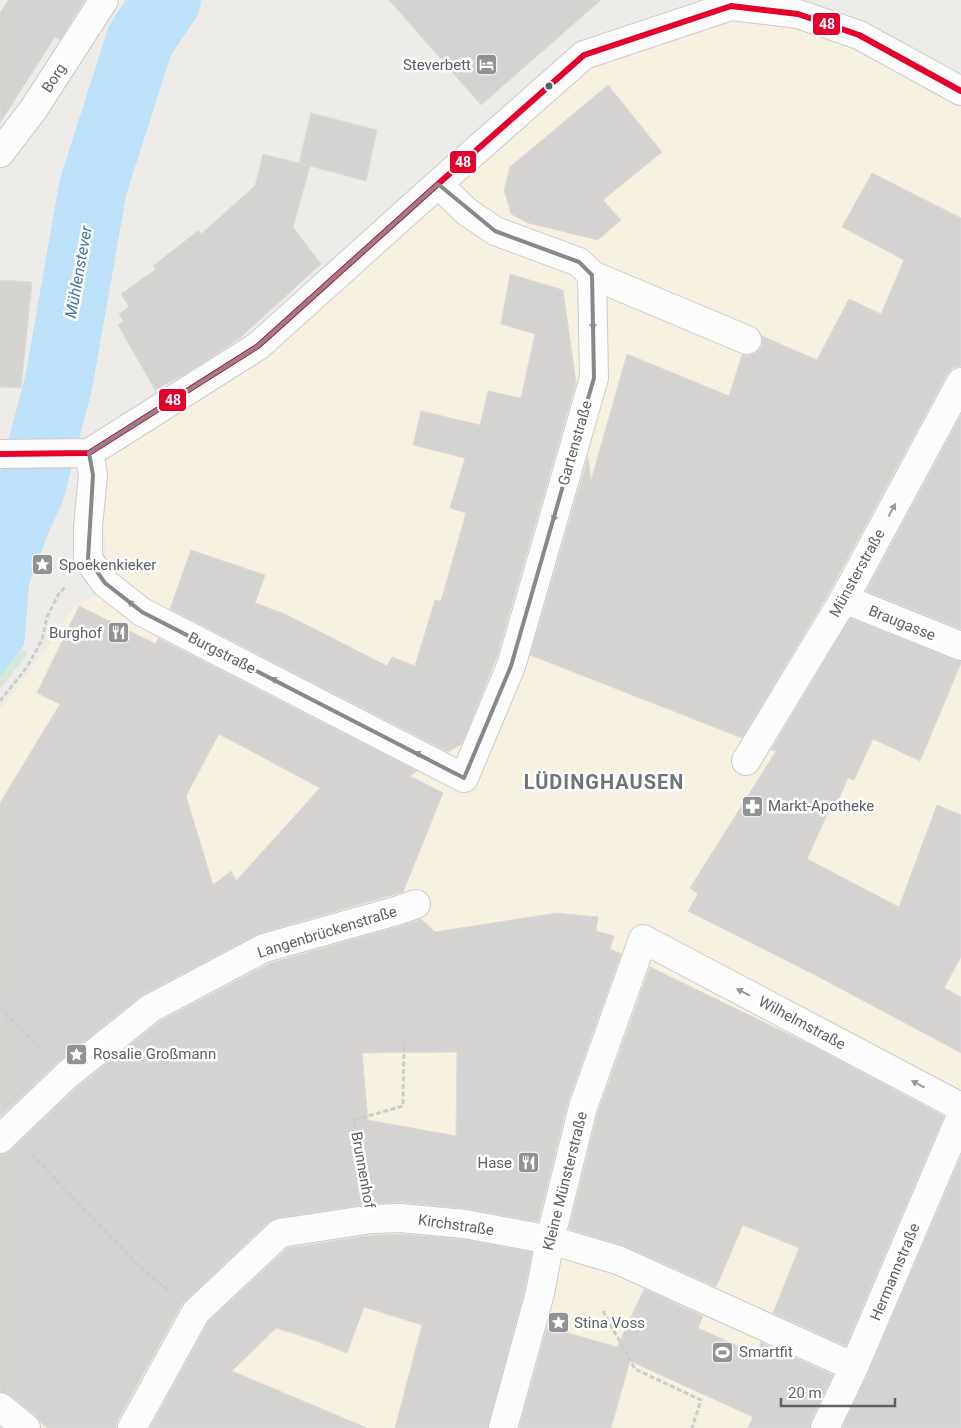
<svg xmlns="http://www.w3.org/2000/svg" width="961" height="1428" font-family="Roboto,sans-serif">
	<rect width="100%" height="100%" fill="#eeece8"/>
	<path fill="#f7f1e2" d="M 735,14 L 868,48 L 961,100 L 961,1428 L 28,1428 L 0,1405 L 0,710 L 31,670 L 76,604 L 113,590 L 92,455 L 258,348 L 586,61 Z"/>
	<path fill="#d7e9d4" d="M 0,637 L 28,653 L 0,689 Z"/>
	<path fill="#bce1f8" d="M 57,487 L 62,497 L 29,584 L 24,645 L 0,677 L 0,526 L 16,489 Z"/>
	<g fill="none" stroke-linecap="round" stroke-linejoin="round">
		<path stroke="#bce1f8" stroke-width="68" d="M 0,548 L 20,513 L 31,489 L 59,381 L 93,187 L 140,40 L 167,0"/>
	</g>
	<path fill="#d5d3d1" stroke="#dddbd8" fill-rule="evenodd" d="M 8,0 L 85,0 L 60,40 L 55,37 L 0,123 L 0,13 Z
		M 389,0 L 601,0 L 481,105 Z
		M 608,85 L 662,152 L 603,200 L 621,220 L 598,240 L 528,223 L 511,214 L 504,190 L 510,167 Z
		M 311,113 L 377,130 L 366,181 L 299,163 Z
		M 263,154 L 310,166 L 293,227 L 321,264 L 240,338 L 190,371 L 155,390 L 118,325 L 123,321 L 119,314 L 129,307 L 121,294 L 156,269 L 153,266 L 199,230 L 201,234 L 255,186 Z
		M 872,173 L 961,218 L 961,366 L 953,368 L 947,375 L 830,591 L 742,738 L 530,655 L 588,457 L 591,481 L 627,354 L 729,396 L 742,355 L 749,355 L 757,352 L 762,346 L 762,336 L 817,360 L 849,299 L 881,314 L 904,260 L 842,227 Z
		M 510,274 L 563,290 L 576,383 L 497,657 L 462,744 L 448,752 L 170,609 L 191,550 L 265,575 L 255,603 L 285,614 L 387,666 L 392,657 L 415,666 L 435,600 L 441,601 L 466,513 L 450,508 L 465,458 L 413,445 L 421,411 L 480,425 L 488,391 L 521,398 L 535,334 L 501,324 Z
		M 0,280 L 32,282 L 21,388 L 0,387 Z
		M 961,415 L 961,629 L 866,591 Z
		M 79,606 L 156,644 L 158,638 L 417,771 L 410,776 L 443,793 L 403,892 L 260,933 L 144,994 L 57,1063 L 0,1117 L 0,803 L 60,704 L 37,693 ZM 219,734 L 320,788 L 236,881 L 231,871 L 213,885 L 186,796 Z
		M 850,618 L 955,660 L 961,661 L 961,663 L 920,761 L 873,739 L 854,780 L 848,778 L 834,810 L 830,808 L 807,859 L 899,907 L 937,805 L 961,815 L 961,957 L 944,988 L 961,997 L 961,1053 L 819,977 L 688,911 L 698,894 L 690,888 L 776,751 L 771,750 Z
		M 556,913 L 598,917 L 596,931 L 614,936 L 610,949 L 621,954 L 568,1102 L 538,1222 L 468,1209 L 400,1202 L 370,1204 L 278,1218 L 269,1222 L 182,1304 L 118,1420 L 116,1428 L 48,1428 L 41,1423 L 36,1416 L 10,1395 L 0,1392 L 0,1154 L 4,1154 L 11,1150 L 77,1087 L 160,1021 L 270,963 L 400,926 L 421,919 L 435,932 ZM 457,1052 L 456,1136 L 368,1120 L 362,1053 Z
		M 650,967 L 813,1046 L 944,1116 L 846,1346 L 773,1313 L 799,1248 L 743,1225 L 716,1287 L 624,1246 L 569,1229 L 598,1112 Z
		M 961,1156 L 961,1428 L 842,1428 L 868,1373 Z
		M 400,1234 L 463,1239 L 532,1252 L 525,1289 L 488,1428 L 395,1428 L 422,1325 L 364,1307 L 347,1353 L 308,1338 L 276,1328 L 232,1371 L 367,1428 L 150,1428 L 208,1322 L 287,1248 L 373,1235 Z
		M 644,1289 L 703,1316 L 698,1328 L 755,1354 L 761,1342 L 833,1375 L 811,1421 L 810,1428 L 748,1428 L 753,1417 L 630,1361 L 611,1428 L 519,1428 L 547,1327 L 617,1347 Z"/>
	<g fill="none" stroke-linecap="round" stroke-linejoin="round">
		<defs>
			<path id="minor" d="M 0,153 L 33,110 L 104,0
				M 438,184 L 466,211 L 495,231 L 579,262 L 592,275 L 747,340
				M 89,453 L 93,475 L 88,527 L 88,559 L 105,583 L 142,612 L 464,778 L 511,666 L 594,378 L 592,275
				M 0,454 L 89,453 L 258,346 L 438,184 L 584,55 L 731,6 L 798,14 L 859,35 L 961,91
				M 844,599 L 961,646
				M 746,761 L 844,599 L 961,382
				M 0,1139 L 67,1075 L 151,1008 L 264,948 L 396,911 L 416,904
				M 0,1407 L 26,1428
				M 132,1428 L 196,1312 L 280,1233 L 372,1219 L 400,1218 L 465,1224 L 550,1240 L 618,1260 L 854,1367
				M 503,1428 L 540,1293 L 550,1240 L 583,1107 L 643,939 L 961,1107
				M 825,1428 L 854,1367 L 961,1116"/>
		</defs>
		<use href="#minor" stroke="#cacbca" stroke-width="30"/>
		<path stroke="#cacecb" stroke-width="3" stroke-dasharray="5 2.5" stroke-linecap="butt" d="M 0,701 L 27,667 L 42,640 L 47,617 L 58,595 L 66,586
			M 0,1007 L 43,1051
			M 31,1154 L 137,1264 L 170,1292
			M 366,1186 L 354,1120 L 403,1106 L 404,1039
			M 603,1311 L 635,1369 L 701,1400 L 692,1428"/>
		<use href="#minor" stroke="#fcfcfc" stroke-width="28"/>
		<defs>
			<path id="bus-1" d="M 0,454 L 89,453 L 258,346 L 438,184 L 584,55 L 731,6 L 798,14 L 859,35 L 961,91"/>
		</defs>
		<use href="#bus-1" stroke="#fff" stroke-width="10"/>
		<use href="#bus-1" stroke="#e4002b" stroke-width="6"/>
	</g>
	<defs><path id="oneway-solid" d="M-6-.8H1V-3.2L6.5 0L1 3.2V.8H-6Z" transform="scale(1.25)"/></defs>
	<g fill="#95989a">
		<use href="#oneway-solid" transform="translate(593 323) rotate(89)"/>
		<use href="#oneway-solid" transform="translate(892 510) rotate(-62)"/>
		<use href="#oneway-solid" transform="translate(555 515) rotate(106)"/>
		<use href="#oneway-solid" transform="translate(133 605) rotate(-141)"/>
		<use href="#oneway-solid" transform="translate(277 681) rotate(-153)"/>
		<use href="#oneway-solid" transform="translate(421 755) rotate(-153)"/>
		<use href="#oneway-solid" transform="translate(743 992) rotate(-152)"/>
		<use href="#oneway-solid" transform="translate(918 1084) rotate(-152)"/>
	</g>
	<path fill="none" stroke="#86888b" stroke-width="4" stroke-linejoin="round" d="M 438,184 L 495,231 L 579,262 L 592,275 L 594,378 L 511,666 L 464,778 L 142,612 L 105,583 L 88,559 L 93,475 L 89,453 L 258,346 Z"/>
	<defs>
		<symbol id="hotel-square" viewBox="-11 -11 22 22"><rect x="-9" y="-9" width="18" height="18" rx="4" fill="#909294" stroke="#fff"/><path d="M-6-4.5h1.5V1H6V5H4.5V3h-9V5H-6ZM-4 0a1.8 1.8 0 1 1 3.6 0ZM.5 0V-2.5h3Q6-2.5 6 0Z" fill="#fff"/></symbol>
		<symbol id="sight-square" viewBox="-11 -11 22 22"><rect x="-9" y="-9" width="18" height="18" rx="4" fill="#909294" stroke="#fff"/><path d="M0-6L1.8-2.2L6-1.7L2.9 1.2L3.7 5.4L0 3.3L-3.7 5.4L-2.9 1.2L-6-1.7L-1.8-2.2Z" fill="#fff"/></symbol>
		<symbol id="restaurant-square" viewBox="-11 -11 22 22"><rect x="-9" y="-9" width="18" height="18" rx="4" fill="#909294" stroke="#fff"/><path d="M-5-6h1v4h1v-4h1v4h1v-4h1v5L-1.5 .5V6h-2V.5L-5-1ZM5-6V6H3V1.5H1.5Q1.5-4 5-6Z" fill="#fff"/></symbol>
		<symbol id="pharmacy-square" viewBox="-11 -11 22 22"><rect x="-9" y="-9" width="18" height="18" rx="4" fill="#909294" stroke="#fff"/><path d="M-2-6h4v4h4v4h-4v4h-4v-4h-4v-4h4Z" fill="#fff"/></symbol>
		<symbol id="stadium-square" viewBox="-11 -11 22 22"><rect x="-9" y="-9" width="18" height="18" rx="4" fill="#909294" stroke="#fff"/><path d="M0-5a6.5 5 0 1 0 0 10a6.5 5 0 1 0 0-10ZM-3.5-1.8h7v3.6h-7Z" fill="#fff"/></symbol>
	</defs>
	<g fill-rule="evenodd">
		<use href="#hotel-square" x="474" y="52" width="25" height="25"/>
		<use href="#sight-square" x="30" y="552" width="25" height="25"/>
		<use href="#restaurant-square" x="106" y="620" width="25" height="25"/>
		<use href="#pharmacy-square" x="740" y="794" width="25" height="25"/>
		<use href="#sight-square" x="64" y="1042" width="25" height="25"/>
		<use href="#restaurant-square" x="516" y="1150" width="25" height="25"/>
		<use href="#sight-square" x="546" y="1310" width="25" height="25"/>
		<use href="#stadium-square" x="710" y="1340" width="25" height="25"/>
	</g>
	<circle fill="#5e6266" stroke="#fff" stroke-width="2" cx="549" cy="86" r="4.5"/>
	<g text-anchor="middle" stroke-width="5" stroke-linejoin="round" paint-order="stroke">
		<g font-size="15" fill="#5e6266" stroke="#fff" text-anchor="start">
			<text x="471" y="70" text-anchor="end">Steverbett</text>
			<text x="59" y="570">Spoekenkieker</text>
			<text x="102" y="638" text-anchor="end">Burghof</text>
			<text x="768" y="811">Markt-Apotheke</text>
			<text x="93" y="1059">Rosalie Großmann</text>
			<text x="512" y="1168" text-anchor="end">Hase</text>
			<text x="574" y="1328">Stina Voss</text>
			<text x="739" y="1357">Smartfit</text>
		</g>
		<g font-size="15" fill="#5e6266" stroke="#fff">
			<text transform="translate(54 78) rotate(-57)" y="5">Borg</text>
			<text transform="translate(575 443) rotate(-74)" y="5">Gartenstraße</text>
			<text transform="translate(857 573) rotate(-61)" y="5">Münsterstraße</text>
			<text transform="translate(902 623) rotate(22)" y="5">Braugasse</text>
			<text transform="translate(222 653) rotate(27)" y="5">Burgstraße</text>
			<text transform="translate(327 932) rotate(-17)" y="5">Langenbrückenstraße</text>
			<text transform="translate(802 1023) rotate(28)" y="5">Wilhelmstraße</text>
			<text transform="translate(363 1170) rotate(80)" y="5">Brunnenhof</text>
			<text transform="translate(565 1181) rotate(-76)" y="5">Kleine Münsterstraße</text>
			<text transform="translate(456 1225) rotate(8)" y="5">Kirchstraße</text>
			<text transform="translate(895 1272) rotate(-67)" y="5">Hermannstraße</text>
		</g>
		<g font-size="16" font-style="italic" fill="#4077a9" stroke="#fff">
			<text transform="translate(78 272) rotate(-80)" y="6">Mühlenstever</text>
		</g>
		<g font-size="20" font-weight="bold" letter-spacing="1" fill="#6f7478" stroke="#fff">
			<text x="604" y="789">LÜDINGHAUSEN</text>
		</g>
	</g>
	<g stroke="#fff" stroke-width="2">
		<rect x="812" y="12" width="29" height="24" rx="5" fill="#e4002b"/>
		<rect x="449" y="150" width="28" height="24" rx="5" fill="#e4002b"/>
		<rect x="158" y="388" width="29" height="24" rx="5" fill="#e4002b"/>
	</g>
	<g font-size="14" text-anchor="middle" font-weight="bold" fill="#fff">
		<text x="827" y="29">48</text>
		<text x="463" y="167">48</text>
		<text x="173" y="405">48</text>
	</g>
	<path d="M781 1398v8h114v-8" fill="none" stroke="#5e6266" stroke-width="2.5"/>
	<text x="788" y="1398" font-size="15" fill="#5e6266" stroke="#ffffff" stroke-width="4" paint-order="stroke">20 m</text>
</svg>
